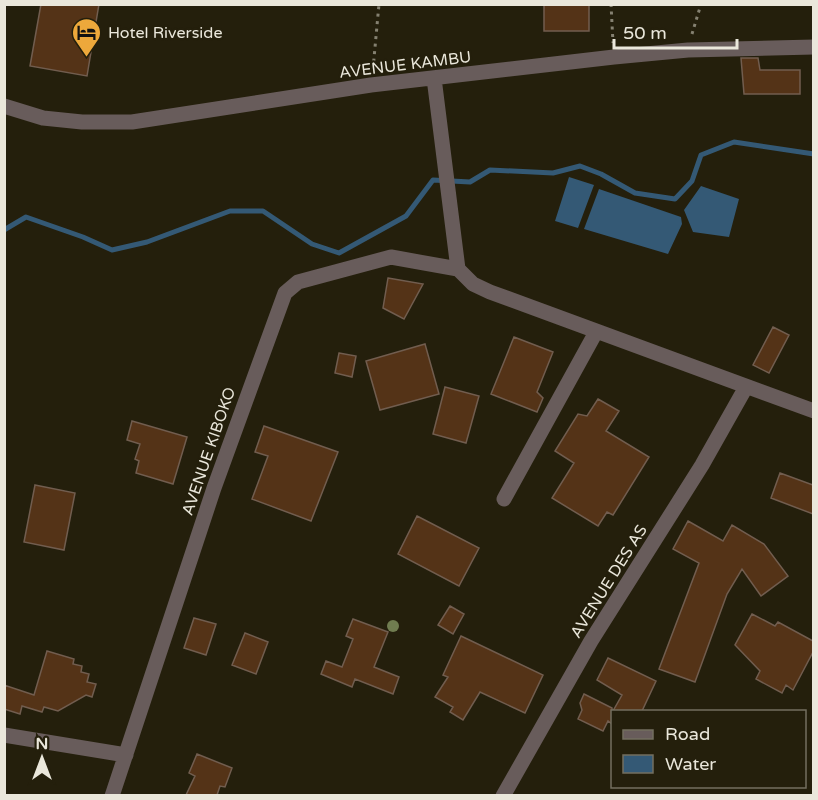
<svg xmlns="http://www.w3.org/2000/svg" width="818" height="800" font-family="'Varela Round',sans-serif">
	<rect width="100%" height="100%" fill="#241f0c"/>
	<path fill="#345975" d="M 569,177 L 594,185 L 578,228 L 555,221 Z
		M 701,186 L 739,199 L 729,237 L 693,232 L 684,210 Z
		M 599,189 L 681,217 L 682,224 L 668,254 L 584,229 Z"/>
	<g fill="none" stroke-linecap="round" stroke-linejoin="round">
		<path stroke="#345975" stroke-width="5" d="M 4,230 L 26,217 L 83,237 L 112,250 L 147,242 L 230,211 L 263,211 L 312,244 L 339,253 L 406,216 L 433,180 L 470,182 L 490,170 L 553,173 L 580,166 L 601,174 L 635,193 L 675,199 L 692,181 L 701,155 L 734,142 L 814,154"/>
	</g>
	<path fill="#543317" stroke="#715d4f" stroke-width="1.5" d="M 41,4 L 99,4 L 87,76 L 30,66 Z
		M 544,4 L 589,4 L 589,31 L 544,31 Z
		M 741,58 L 758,58 L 760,70 L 800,70 L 800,94 L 744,94 Z
		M 388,278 L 423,284 L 404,319 L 383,308 Z
		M 773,327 L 789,335 L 769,373 L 753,365 Z
		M 514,337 L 553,352 L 537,392 L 543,398 L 537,412 L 491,394 Z
		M 425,344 L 439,394 L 380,410 L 366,361 Z
		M 339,353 L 356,356 L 352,377 L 335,373 Z
		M 445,387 L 479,396 L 466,443 L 433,434 Z
		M 598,399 L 619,411 L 606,431 L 649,457 L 613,515 L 607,512 L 598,526 L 552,498 L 574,463 L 555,451 L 578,414 L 587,416 Z
		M 132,421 L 187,437 L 173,484 L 136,473 L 139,461 L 135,459 L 140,444 L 127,440 Z
		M 264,426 L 338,452 L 311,521 L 252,499 L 268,456 L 255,452 Z
		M 780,473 L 813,485 L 813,514 L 771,498 Z
		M 35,485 L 75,493 L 64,550 L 24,542 Z
		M 417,516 L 479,548 L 459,586 L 398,554 Z
		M 688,521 L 723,541 L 732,525 L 764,544 L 788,576 L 761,596 L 742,569 L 727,594 L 695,682 L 659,669 L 699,563 L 673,549 Z
		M 450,606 L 464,614 L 453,634 L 438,625 Z
		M 752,614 L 775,626 L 778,622 L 813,641 L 813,652 L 793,690 L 786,685 L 782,693 L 756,679 L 760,671 L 735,645 Z
		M 194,618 L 216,624 L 206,655 L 184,648 Z
		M 353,619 L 388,632 L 374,667 L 399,677 L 393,694 L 355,679 L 352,687 L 321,674 L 326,661 L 342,667 L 353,639 L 346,636 Z
		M 245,633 L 268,642 L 256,674 L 232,665 Z
		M 461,636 L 543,675 L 525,713 L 480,692 L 463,720 L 450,712 L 453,707 L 435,697 L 448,677 L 443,675 Z
		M 47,651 L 74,659 L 73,664 L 82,666 L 81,672 L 89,674 L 87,682 L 96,684 L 92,697 L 86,695 L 58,711 L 44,707 L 42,712 L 22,706 L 20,714 L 4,709 L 4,685 L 34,695 Z
		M 608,658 L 656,681 L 642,711 L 613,711 L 622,695 L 597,680 Z
		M 584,694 L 612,708 L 612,724 L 608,721 L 603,731 L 578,719 L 582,710 L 580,703 Z
		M 197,754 L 232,768 L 225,787 L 220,786 L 217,795 L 186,795 L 195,776 L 189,773 Z"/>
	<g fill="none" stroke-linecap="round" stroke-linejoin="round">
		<path stroke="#858171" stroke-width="3" stroke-dasharray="3 4.5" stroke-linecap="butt" d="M 611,4 L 613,43
			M 692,34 L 701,4
			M 373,69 L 379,4"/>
		<path stroke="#685c5b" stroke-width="15" d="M 434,78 L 458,269 L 473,284 L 490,292 L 814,411
			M 4,106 L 43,118 L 82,122 L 132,122 L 371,85 L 614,57 L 688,50 L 814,47
			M 504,499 L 596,332
			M 4,735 L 126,755
			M 112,796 L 214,488 L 285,293 L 298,282 L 391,257 L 458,269
			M 503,796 L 591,641 L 702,465 L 746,387"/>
	</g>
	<circle fill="#707c50" cx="393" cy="626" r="6"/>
	<defs>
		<symbol id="hotel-pin" viewBox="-11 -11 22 30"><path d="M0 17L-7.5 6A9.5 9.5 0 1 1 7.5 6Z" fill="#eda83b" stroke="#241f0c"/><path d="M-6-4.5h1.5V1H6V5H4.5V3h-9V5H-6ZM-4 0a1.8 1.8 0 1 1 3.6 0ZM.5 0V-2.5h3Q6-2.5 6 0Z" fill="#111"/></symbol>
	</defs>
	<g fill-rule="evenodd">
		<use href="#hotel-pin" x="70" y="16" width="33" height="45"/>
	</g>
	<g text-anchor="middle" stroke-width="4.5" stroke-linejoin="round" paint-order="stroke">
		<g font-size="16" fill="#eae7db" stroke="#241f0c" text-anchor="start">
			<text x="108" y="38">Hotel Riverside</text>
		</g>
		<g font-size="16" fill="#eae7db" stroke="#241f0c">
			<text transform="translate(405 64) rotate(-7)" y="6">AVENUE KAMBU</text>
			<text transform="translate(208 451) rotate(-71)" y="6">AVENUE KIBOKO</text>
			<text transform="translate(608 581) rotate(-58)" y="6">AVENUE DES AS</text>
		</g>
	</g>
	<rect width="818" height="800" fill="none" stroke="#eae7db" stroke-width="12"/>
	<rect x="611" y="710" width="195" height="78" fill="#241f0c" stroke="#736f5f" stroke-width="1.5"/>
	<rect x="623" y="730" width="30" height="9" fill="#685c5b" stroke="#736f5f" stroke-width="1.5"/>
	<text x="665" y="740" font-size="18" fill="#eae7db">Road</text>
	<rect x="623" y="755" width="30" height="18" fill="#345975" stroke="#736f5f" stroke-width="1.5"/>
	<text x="665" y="770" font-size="18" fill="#eae7db">Water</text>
	<g transform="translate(42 758)" stroke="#241f0c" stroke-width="4.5" paint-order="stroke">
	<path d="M0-4.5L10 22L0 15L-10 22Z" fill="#eae7db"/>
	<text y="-9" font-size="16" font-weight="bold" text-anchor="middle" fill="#eae7db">N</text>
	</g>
	<path d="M614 39v9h123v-9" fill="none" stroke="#eae7db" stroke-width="3"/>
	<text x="623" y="39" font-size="18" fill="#eae7db" stroke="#241f0c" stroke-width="4.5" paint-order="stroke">50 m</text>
</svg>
